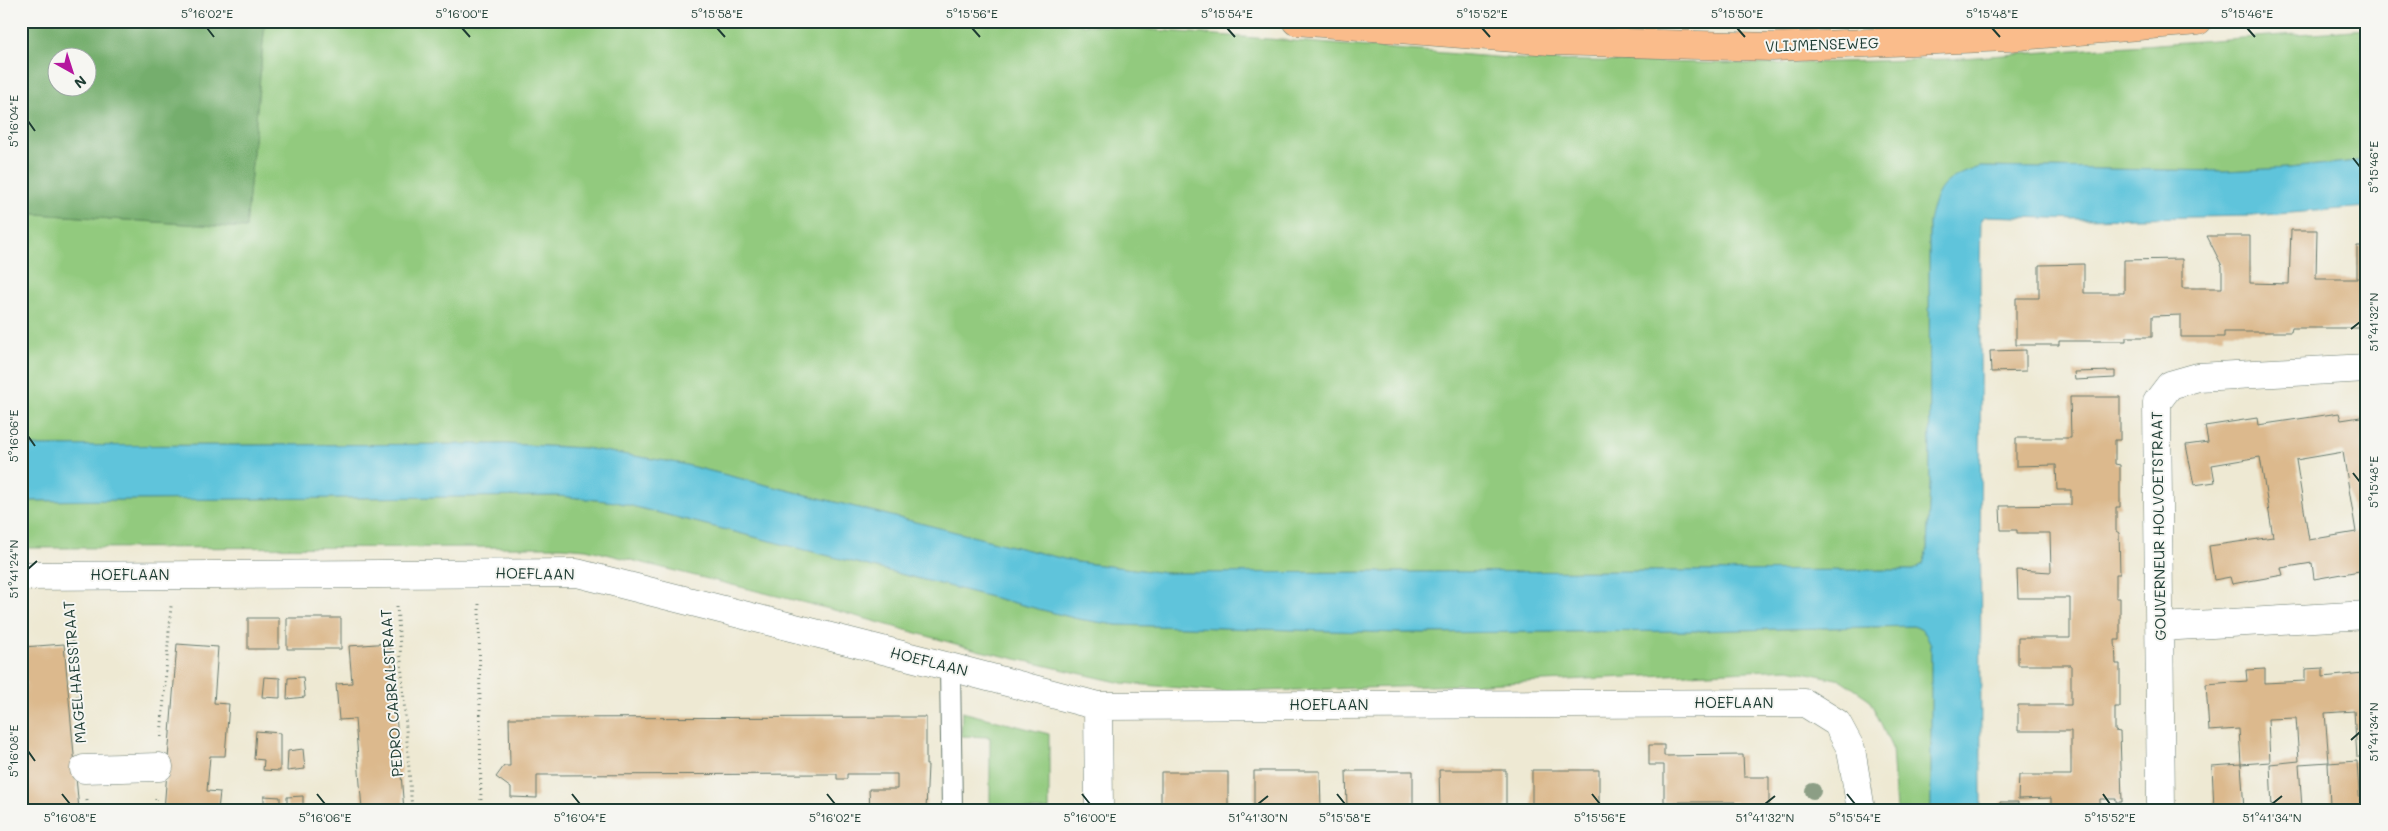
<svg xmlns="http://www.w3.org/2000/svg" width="2388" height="831" font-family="Mali,sans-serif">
	<rect width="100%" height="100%" fill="#f6f6f2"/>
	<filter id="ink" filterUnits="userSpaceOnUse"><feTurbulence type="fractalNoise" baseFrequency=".02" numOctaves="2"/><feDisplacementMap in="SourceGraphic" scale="10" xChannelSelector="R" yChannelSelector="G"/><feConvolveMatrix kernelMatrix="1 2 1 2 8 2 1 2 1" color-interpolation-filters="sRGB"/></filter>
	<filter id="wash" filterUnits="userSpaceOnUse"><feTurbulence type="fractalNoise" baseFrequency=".0096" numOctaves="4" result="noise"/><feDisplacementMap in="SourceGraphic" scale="20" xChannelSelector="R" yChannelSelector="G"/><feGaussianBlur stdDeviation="1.12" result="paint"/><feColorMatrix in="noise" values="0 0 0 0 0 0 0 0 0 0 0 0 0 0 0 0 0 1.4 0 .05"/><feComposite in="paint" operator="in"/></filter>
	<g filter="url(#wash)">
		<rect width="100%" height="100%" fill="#eee9d3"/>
		<path fill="#92ca7e" stroke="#588459" d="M 265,21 L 1042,21 L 1532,60 L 1765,64 L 1948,59 L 2367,29 L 2367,160 L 2289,168 L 2224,171 L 1980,167 L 1929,222 L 1930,484 L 1927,550 L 1923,564 L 1913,570 L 1165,573 L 1076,562 L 678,463 L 584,448 L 506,444 L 21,446 L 21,213 L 246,228 Z
			M 559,496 L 616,502 L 1078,619 L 1116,625 L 1403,633 L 1692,631 L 1913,626 C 1924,629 1927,635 1931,645 L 1931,810 L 1896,810 L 1892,748 L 1869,699 L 1841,680 L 1789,669 L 1463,685 L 1228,692 L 1122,683 L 981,651 L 834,610 L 586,549 L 562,547 L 21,548 L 21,501 Z
			M 962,712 L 1049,734 L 1049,810 L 990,810 L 990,737 L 961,736 Z"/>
		<path fill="#75ae6d" stroke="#4a7650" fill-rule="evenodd" d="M 21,21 L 265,21 L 246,228 L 21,213 ZM 58,58 L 88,58 L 88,88 L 58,88 Z"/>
		<path fill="#5ec4db" stroke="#3e8088" d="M 2367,160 L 2367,207 L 2252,216 L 2080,219 L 1986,216 L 1981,219 L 1980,271 L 1981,810 L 1931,810 L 1931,645 C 1927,635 1924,629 1913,626 L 1692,631 L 1403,633 L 1116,625 L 1078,619 L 616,502 L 559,496 L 21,501 L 21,446 L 506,444 L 584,448 L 678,463 L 1076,562 L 1165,573 L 1913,570 L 1923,564 L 1927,550 L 1930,484 L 1929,222 C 1938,183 1944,180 1980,167 L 2224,171 L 2289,168 Z"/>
		<g id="blocks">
			<path fill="#dcb98d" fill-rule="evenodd" d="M 2291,230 L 2317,230 L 2316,279 L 2357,279 L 2357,246 L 2367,246 L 2367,325 L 2359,325 L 2359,328 L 2292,328 L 2291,332 L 2224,332 L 2224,337 L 2181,337 L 2181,315 L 2152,316 L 2152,337 L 2126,337 L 2126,341 L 2059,341 L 2059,345 L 2016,345 L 2016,298 L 2039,298 L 2039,265 L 2084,264 L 2084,293 L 2124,293 L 2124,260 L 2182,259 L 2182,288 L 2222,288 L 2222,266 L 2207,236 L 2250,236 L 2250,283 L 2289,284 Z
				M 2026,350 L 2026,371 L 1991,372 L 1990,351 Z
				M 2115,371 L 2115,378 L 2075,380 L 2074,372 Z
				M 2070,397 L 2120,397 L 2120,440 L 2115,440 L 2115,464 L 2120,465 L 2120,507 L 2116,507 L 2116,531 L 2119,533 L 2120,574 L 2116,574 L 2116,598 L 2120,598 L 2120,640 L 2115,640 L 2116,664 L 2120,664 L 2120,707 L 2115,707 L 2115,731 L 2120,732 L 2122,802 L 2116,802 L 2116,799 L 2100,799 L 2100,810 L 2051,810 L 2051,798 L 2018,799 L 2019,775 L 2071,775 L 2071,731 L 2018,731 L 2018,705 L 2071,705 L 2071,665 L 2018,665 L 2018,638 L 2070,638 L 2070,598 L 2018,598 L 2017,570 L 2051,572 L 2050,533 L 2017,533 L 2017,530 L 2001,530 L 2000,506 L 2071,505 L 2071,490 L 2057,490 L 2056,465 L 2016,466 L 2016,438 L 2071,438 Z
				M 2339,413 L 2341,420 L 2367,416 L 2365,570 L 2314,579 L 2312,563 L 2281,568 L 2283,575 L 2232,584 L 2230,577 L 2214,580 L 2209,546 L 2273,537 L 2260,457 L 2212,465 L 2215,482 L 2194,485 L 2186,445 L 2208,442 L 2205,426 L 2257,418 L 2258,425 ZM 2343,452 L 2356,532 L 2309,540 L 2296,460 Z
				M 248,618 L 279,618 L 279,649 L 248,649 Z
				M 287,618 L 341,618 L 341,649 L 287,649 Z
				M 390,643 L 404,810 L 362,810 L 355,719 L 339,720 L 336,684 L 352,683 L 349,646 Z
				M 64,644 L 79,810 L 21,810 L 21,684 L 26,684 L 23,647 Z
				M 177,644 L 218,647 L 214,703 L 229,704 L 225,756 L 210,756 L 207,791 L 220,792 L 218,810 L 164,810 Z
				M 2362,658 L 2367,658 L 2367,757 L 2357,757 L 2354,711 L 2325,713 L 2329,762 L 2299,764 L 2302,808 L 2330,806 L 2328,763 L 2357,761 L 2360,808 L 2367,807 L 2367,810 L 2272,810 L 2270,764 L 2299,761 L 2296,718 L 2268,719 L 2270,762 L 2241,764 L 2239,729 L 2209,731 L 2206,684 L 2247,681 L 2246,670 L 2265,669 L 2265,683 L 2305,681 L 2305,669 L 2323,668 L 2323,677 L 2363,673 Z
				M 264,677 L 280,678 L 280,698 L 262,697 Z
				M 303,677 L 305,697 L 287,699 L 288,678 Z
				M 926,717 L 926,765 L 928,765 L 926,810 L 870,810 L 869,789 L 897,789 L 897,774 L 847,774 L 847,779 L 837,779 L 837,774 L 537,775 L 537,798 L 511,797 L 511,788 L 496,777 L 504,766 L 510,766 L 509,718 Z
				M 256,731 L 280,733 L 280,771 L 263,770 L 264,760 L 254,759 Z
				M 1649,745 L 1664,745 L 1664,756 L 1743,755 L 1744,777 L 1769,777 L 1769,810 L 1735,810 L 1735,802 L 1664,802 L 1664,765 L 1649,765 Z
				M 303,749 L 305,769 L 287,771 L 288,751 Z
				M 2241,764 L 2244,810 L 2214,810 L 2212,766 Z
				M 1439,770 L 1506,770 L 1506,810 L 1440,810 Z
				M 1532,770 L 1599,770 L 1599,810 L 1532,810 Z
				M 1254,771 L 1320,771 L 1321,810 L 1254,810 Z
				M 1346,771 L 1413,771 L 1413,810 L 1347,810 Z
				M 1161,772 L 1228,772 L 1228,810 L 1161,810 Z
				M 264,796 L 280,797 L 280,810 L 264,810 Z
				M 303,796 L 303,806 L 287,807 L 287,797 Z
				M 2000,802 L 2018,802 L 2018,810 L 2000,810 Z"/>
		</g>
	</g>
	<g filter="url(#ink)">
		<use href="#blocks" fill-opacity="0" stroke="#67796c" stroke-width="1"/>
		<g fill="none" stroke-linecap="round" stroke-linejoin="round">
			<defs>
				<path id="lane" d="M 950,667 L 952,810"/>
				<path id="street" d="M 21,576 L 577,573 L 950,667 L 1098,706 L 1805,703 L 1837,723 L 1851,749 L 1861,810
					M 2161,627 L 2367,615
					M 1098,706 L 1099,810
					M 84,769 L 159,767
					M 2161,810 L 2157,402 L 2170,385 L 2198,377 L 2367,368"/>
				<path id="primary" d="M 1296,21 L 1551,41 L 1773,47 L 2008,37 L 2198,21"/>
			</defs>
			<use href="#lane" stroke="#67796c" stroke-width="22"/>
			<use href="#street" stroke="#67796c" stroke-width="29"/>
			<use href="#primary" stroke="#67796c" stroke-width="29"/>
			<path stroke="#67796c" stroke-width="3" stroke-dasharray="1 4" stroke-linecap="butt" d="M 479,604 L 481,810
				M 69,606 L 81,737
				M 397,606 L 412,810
				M 161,737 L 171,606
				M 87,800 L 88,810
				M 156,810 L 156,798"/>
			<use href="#lane" stroke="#fff" stroke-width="20"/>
			<use href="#street" stroke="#fff" stroke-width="28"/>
			<use href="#primary" stroke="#fabc8b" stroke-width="28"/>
		</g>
		<circle fill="#8c9e85" cx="1813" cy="791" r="8"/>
	</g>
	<path fill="none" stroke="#1f3d34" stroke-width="2" d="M 207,28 L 214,37M 462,28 L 470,37M 717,28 L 725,37M 972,28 L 980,37M 1227,28 L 1235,37M 1482,28 L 1490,37M 1737,28 L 1745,37M 1992,28 L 2000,37M 2247,28 L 2255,37M 28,121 L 35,131M 2353,158 L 2360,167M 2351,329 L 2360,322M 28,436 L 35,446M 2353,473 L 2360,482M 28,569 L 37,561M 2351,740 L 2360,732M 28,751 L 35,761M 62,794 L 70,804M 317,794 L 325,804M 572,794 L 580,804M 827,794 L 835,804M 1082,794 L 1090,804M 1337,794 L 1345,804M 1592,794 L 1600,804M 1847,794 L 1855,804M 2103,794 L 2110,804M 1258,804 L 1268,796M 1765,804 L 1775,796M 2272,804 L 2282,796"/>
	<g text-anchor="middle" stroke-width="4" stroke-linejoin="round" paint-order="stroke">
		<g font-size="15" fill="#1f3d34" stroke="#f6f6f2">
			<text transform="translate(1822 45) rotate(-2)" y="5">VLIJMENSEWEG</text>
			<text transform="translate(2159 526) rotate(-91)" y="5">GOUVERNEUR HOLVOETSTRAAT</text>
			<text transform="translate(535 574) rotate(1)" y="5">HOEFLAAN</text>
			<text x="130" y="580">HOEFLAAN</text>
			<text transform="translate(929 662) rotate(14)" y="5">HOEFLAAN</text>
			<text transform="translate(75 672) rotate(-95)" y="5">MAGELHAESSTRAAT</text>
			<text transform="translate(392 693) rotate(-94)" y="5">PEDRO CABRALSTRAAT</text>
			<text x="1734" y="708">HOEFLAAN</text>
			<text x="1329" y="710">HOEFLAAN</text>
		</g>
	</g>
	<rect width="2388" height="831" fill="none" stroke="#f6f6f2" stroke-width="55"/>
	<g transform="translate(72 72) rotate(141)"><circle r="24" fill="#f6f6f2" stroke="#a0aca6"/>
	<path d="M0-4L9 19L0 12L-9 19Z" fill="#b5179e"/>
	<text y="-8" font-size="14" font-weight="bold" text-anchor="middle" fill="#1f3d34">N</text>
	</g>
	<rect x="28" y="28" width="2332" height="776" fill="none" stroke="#1f3d34" stroke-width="2"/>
	<g font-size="12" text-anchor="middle" fill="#1f3d34">
		<text x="207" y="18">5°16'02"E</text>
		<text x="462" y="18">5°16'00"E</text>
		<text x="717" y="18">5°15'58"E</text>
		<text x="972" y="18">5°15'56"E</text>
		<text x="1227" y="18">5°15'54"E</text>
		<text x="1482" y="18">5°15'52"E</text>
		<text x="1737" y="18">5°15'50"E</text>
		<text x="1992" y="18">5°15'48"E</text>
		<text x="2247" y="18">5°15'46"E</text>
		<text transform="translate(14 121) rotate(-90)" y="4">5°16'04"E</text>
		<text transform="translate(2374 167) rotate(-90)" y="4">5°15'46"E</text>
		<text transform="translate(2374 322) rotate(-90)" y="4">51°41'32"N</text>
		<text transform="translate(14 436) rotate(-90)" y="4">5°16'06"E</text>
		<text transform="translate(2374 482) rotate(-90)" y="4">5°15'48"E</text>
		<text transform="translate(14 569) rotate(-90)" y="4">51°41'24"N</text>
		<text transform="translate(2374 732) rotate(-90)" y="4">51°41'34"N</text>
		<text transform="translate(14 751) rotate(-90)" y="4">5°16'08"E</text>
		<text x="70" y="822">5°16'08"E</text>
		<text x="325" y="822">5°16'06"E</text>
		<text x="580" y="822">5°16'04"E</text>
		<text x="835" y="822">5°16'02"E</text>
		<text x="1090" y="822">5°16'00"E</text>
		<text x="1258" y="822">51°41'30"N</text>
		<text x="1345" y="822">5°15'58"E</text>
		<text x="1600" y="822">5°15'56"E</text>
		<text x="1765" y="822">51°41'32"N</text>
		<text x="1855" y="822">5°15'54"E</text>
		<text x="2110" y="822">5°15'52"E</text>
		<text x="2272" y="822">51°41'34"N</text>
	</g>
</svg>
